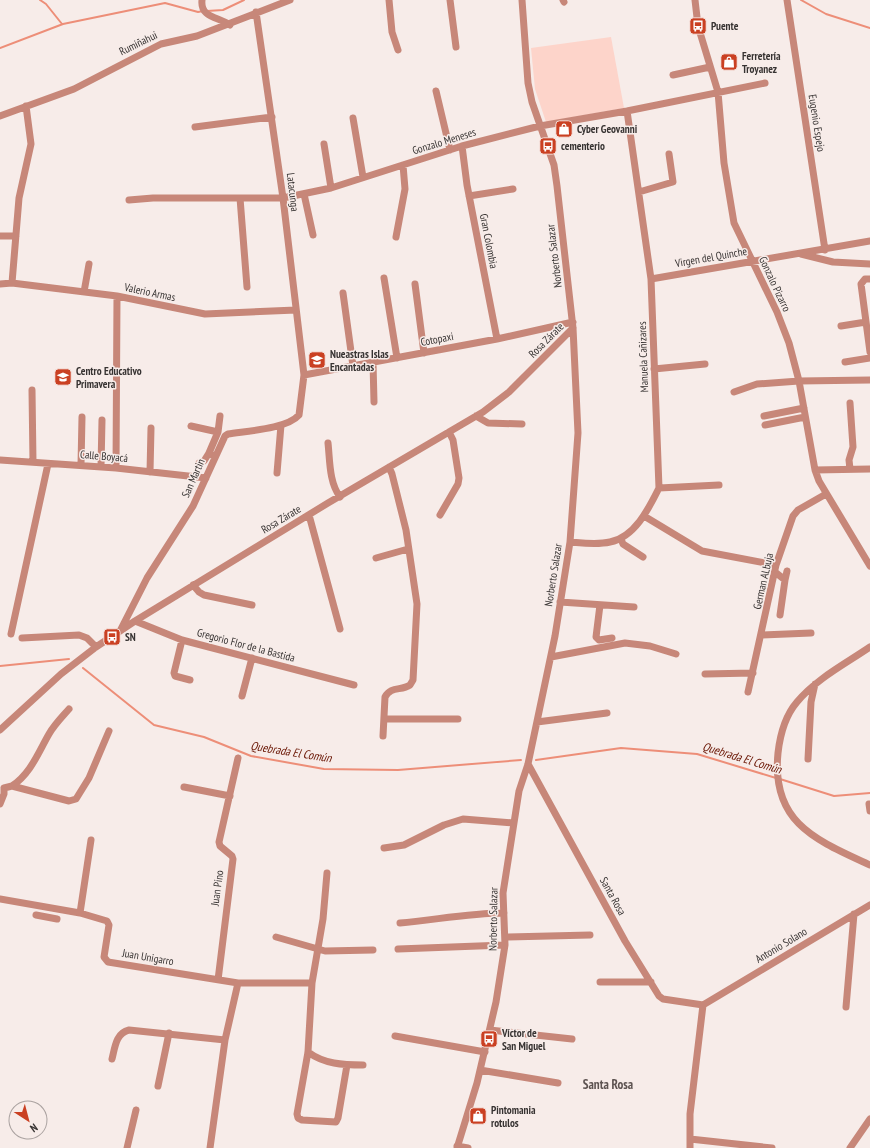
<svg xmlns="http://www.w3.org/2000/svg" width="870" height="1148" font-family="'PT Sans Narrow',sans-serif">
	<rect width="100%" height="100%" fill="#f7ece9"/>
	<path fill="#fdd4ca" d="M 611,37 L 624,108 L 546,122 L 535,89 L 531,48 Z"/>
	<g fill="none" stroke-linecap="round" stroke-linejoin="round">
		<path stroke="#ed8e78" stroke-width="2" d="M 40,0 L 46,4 L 62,24
			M 801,0 L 826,14 L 870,28
			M 207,11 L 223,10 L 244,0
			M 0,48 L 63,24 L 165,3 L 198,12 L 203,11
			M 0,666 L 69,659
			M 83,668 L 154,725 L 204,737 L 251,756 L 324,769 L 398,770 L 521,760
			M 536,760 L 621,748 L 697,754 L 776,778
			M 780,779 L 834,796 L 870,793"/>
		<path stroke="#c78779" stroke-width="7" d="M 202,0 C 200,18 219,17 230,25
			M 389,0 L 392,32 L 398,50
			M 450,0 L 456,47
			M 563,0 L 564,2
			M 695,0 L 698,26 L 718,92 L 724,163 L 734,223 L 777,312 L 789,343 L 799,381 L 815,470 L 819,481 L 870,566
			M 787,0 L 825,250
			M 673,75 L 710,67
			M 436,91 L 450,150
			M 0,116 L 74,89 L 161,44 L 197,36 L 290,0
			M 353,118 L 363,177
			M 195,127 L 272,117
			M 324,144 L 331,188
			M 462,146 L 467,185 L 497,339
			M 639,192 L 673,182 L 669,154
			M 304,194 L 313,235
			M 469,196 L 513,189
			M 240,198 L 247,287
			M 129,200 L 153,198 L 283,198 L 331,188 L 462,146 L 540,126 L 627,111 L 765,83
			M 0,236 L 16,236
			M 396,237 L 405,189 L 403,165
			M 801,254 L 833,262 L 870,264
			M 384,278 L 397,358
			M 651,279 L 870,241
			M 870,279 L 865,279 L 861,284 L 870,352
			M 12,283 L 19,198 L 31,144 L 26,106
			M 0,284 L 12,283 L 117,296 L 205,314 L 296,310
			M 415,284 L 424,353
			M 84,292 L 89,264
			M 343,293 L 353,366
			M 841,326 L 866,322
			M 373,362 L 374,402
			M 845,362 L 870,358
			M 654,369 L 705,364
			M 304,375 L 497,339 L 573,322
			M 32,390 L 33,462
			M 734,392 L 757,384 L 799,381 L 870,380
			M 476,416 L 488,423 L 522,424
			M 764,416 L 804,408
			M 765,425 L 805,417
			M 191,426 L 218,432 L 209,453 L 215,457
			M 218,432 L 220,416
			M 328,443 C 330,461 329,482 340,497
			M 0,460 L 116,468 L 206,478
			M 199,463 L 204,461 L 209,453
			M 81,465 L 82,417
			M 101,467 L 102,420
			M 116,468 L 117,296
			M 850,469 L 849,460 L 853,447 L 850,403
			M 815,470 L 870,469
			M 150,472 L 151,428
			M 277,473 L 281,425
			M 659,488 L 719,485
			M 309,515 L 340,629
			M 440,515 L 458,484 L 459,478 L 453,440 L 449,432
			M 644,516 L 702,551 L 776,565
			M 621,539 L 623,544 L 643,557
			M 570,542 C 583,543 597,545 610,542 C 635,537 649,508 659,488 L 651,279 L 627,111
			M 376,558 L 408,549
			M 775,572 L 785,580 L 780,615
			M 785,580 L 787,571
			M 193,585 L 199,592 L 204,595 L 252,605
			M 560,602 L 634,607
			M 600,605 L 596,637 L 599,640 L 612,638
			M 135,621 L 182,640 L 354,685
			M 120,631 L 147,578 L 193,506 L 225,436 L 228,434 C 246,431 287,429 299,415 L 304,375 L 283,198 L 256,12
			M 11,634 L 48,464
			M 762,635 L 811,633
			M 22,638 L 79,635 L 87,638 L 96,647
			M 182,640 L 174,673 L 175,676 L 190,680
			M 870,647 C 845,664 816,679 797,702 C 785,716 780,735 778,753 C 771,823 816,840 870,865
			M 551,657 L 625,643 L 650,646 L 676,654
			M 705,674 L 753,673
			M 748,692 L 776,565 L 793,516 L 798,510 L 826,494
			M 242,696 L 252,658
			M 384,719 L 458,719
			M 537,722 L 607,713
			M 0,730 L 61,674 L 96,647 L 135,621 L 328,503 L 483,412 L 509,392 L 573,328
			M 383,736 L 385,697 C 391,686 401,691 410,685 L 413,680 L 417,604 L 406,530 L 392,474 L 389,467
			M 808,759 L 811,702 L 815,684
			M 528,764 L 625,941 L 659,996 L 663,999 L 703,1005
			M 12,786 C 31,773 38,753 49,734 C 54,725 62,717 69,709
			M 184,787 L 230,796
			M 4,788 L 12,786 L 69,801 L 76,799 L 89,778 L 109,731
			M 0,804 L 4,794 L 4,788
			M 869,804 L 870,811
			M 384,848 L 404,845 L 444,825 L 463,819 L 514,823
			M 327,873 L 323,919 L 312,983 L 308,1052 L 297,1114 L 298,1118 L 302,1120 L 336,1122 L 338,1118 L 347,1065
			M 0,899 L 80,913 L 107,921 L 109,925 L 104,957 L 108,962 L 238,983 L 312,983
			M 80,913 L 91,840
			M 36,915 L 57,919
			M 400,923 C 435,920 469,913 504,913
			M 276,937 L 325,951 L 373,950
			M 505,937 L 590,935
			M 398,949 L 505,945
			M 218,980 L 233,859 L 232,856 L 220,846 L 219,842 L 238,758
			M 600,982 L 651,982
			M 703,1005 L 870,905
			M 846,1007 L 854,914
			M 490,1030 L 572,1039
			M 395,1036 L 485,1052
			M 308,1052 C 324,1064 343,1065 363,1065
			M 112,1059 C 115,1047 116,1033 129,1030 L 225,1040
			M 480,1070 L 558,1083
			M 158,1086 L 169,1033
			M 690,1139 L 772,1148
			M 457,1146 L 468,1148
			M 127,1148 L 136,1110
			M 210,1148 L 225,1040 L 238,983
			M 457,1148 L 477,1083 L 496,1002 L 505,945 L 503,893 L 519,791 L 528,764 L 555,636 L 570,542 L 578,433 L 573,328 L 557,186 L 554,165 L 532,102 L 528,83 L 522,0
			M 690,1148 L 690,1114 L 703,1005
			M 850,1148 L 870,1119"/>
	</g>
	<defs>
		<symbol id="bus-square" viewBox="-11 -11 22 22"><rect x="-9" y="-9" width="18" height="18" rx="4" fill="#ca4022" stroke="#f7ece9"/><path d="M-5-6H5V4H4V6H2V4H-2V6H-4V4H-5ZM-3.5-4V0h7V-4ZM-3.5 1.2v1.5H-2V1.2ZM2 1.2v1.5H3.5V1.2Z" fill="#fff"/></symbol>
		<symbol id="shop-square" viewBox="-11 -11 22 22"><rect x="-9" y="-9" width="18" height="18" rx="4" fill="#ca4022" stroke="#f7ece9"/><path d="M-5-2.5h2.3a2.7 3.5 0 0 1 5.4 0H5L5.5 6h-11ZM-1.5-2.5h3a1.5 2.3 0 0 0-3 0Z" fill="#fff"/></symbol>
		<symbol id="school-square" viewBox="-11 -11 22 22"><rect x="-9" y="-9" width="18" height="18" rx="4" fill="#ca4022" stroke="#f7ece9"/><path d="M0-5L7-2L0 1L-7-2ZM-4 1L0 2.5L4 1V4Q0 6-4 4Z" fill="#fff"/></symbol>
	</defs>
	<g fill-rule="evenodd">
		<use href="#bus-square" x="688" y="16" width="20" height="20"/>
		<use href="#shop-square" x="719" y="52" width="20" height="20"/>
		<use href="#shop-square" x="554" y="119" width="20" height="20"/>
		<use href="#bus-square" x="538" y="136" width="20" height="20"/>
		<use href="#school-square" x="307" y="350" width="20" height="20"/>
		<use href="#school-square" x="53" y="367" width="20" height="20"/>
		<use href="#bus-square" x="102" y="627" width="20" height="20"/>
		<use href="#bus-square" x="479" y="1029" width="20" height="20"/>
		<use href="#shop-square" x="468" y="1106" width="20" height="20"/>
	</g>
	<g text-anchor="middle" stroke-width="3" stroke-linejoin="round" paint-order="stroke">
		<g font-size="11" font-weight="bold" fill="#373332" stroke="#f7ece9" text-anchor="start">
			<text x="711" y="30">Puente</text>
			<text x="742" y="60">Ferretería<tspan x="742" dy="13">Troyanez</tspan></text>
			<text x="577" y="133">Cyber Geovanni</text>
			<text x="561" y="150">cementerio</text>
			<text x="330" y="358">Nueastras Islas<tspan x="330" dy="13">Encantadas</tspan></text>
			<text x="76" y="375">Centro Educativo<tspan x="76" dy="13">Primavera</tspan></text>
			<text x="125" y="641">SN</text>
			<text x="502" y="1037">Víctor de<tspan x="502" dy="13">San Miguel</tspan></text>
			<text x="491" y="1114">Pintomania<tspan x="491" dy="13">rotulos</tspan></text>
		</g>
		<g font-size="11" fill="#373332" stroke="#f7ece9">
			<text transform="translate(138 43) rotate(-26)" y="4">Rumiñahui</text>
			<text transform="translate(817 123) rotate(81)" y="4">Eugenio Espejo</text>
			<text transform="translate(444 141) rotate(-17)" y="4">Gonzalo Meneses</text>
			<text transform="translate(293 192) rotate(83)" y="4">Latacunga</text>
			<text transform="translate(489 241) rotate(79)" y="4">Gran Colombia</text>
			<text transform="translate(554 256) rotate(-97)" y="4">Norberto Salazar</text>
			<text transform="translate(711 257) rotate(-10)" y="4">Virgen del Quinche</text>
			<text transform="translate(775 284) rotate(65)" y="4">Gonzalo Pizarro</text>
			<text transform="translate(150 292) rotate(12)" y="4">Valerio Armas</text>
			<text transform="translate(437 339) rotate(-11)" y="4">Cotopaxi</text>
			<text transform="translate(546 340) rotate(-45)" y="4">Rosa Zárate</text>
			<text transform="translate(643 357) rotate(-92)" y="4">Manuela Cañizares</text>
			<text transform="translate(104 456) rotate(5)" y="4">Calle Boyacá</text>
			<text transform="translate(193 478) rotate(-66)" y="4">San Martin</text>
			<text transform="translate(281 519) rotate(-31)" y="4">Rosa Zárate</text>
			<text transform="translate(553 575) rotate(-81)" y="4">Norberto Salazar</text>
			<text transform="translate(763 581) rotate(-77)" y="4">German ALbuja</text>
			<text transform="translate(246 645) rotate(15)" y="4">Gregorio Flor de la Bastida</text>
			<text transform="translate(217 888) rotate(-82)" y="4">Juan Pino</text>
			<text transform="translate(613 896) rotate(61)" y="4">Santa Rosa</text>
			<text transform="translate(493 919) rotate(-89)" y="4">Norberto Salazar</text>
			<text transform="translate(781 945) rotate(-31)" y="4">Antonio Solano</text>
			<text transform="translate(148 957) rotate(10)" y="4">Juan Unigarro</text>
		</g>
		<g font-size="12" font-style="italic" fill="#681301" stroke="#f7ece9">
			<text transform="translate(291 752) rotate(9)" y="4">Quebrada El Común</text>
			<text transform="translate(742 758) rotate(17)" y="4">Quebrada El Común</text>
		</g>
		<g font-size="13" font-weight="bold" fill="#5d5351" stroke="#f7ece9">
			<text x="608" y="1089">Santa Rosa</text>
		</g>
	</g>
	<g transform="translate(28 1120) rotate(144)"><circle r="19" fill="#f7ece9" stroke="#aaa2a0"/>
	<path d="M0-3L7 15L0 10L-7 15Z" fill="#ca4022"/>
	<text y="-6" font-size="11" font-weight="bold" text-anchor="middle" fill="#373332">N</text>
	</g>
</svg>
